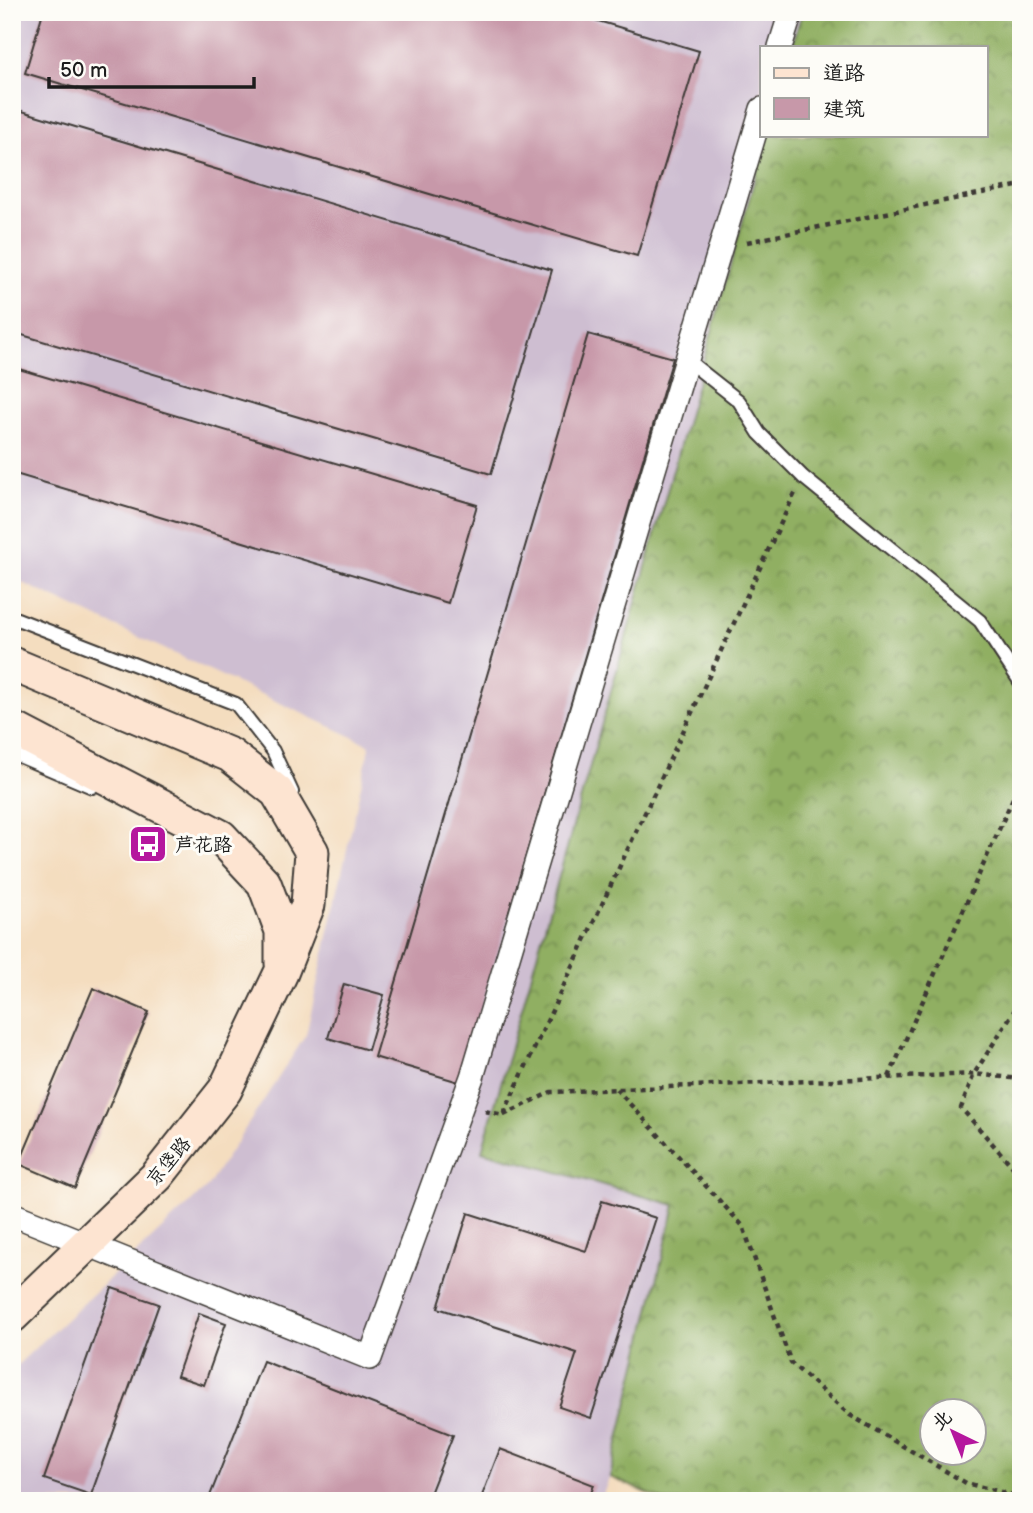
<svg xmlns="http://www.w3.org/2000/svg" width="1033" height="1513" font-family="'Balsamiq Sans','LXGW WenKai TC',sans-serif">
	<defs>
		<pattern id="forest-crowns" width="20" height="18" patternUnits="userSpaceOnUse" patternTransform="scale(1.75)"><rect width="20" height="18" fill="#90af62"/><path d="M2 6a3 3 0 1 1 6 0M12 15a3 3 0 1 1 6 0" fill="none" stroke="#758e50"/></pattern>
	</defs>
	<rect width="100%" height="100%" fill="#fdfcf7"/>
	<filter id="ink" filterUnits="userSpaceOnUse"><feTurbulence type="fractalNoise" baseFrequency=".0143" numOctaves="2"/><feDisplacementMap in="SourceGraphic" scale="14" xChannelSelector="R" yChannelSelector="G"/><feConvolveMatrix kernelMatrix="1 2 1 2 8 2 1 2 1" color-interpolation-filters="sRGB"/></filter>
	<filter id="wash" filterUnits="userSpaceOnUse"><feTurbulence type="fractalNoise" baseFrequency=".00686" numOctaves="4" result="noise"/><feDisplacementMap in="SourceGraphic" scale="28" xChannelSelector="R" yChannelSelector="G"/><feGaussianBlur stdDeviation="1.57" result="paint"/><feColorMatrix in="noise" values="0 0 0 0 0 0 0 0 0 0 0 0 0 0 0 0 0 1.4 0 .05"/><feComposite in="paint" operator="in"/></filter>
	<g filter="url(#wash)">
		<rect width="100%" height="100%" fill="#f4ddbf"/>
		<path fill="#cebed1" d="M 12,12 L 802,12 L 792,47 L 762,47 L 762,135 L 767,135 L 482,1150 L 675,1205 L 610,1477 L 600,1501 L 12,1501 L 12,1370 L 208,1186 L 306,1035 L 370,745 L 12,578 Z"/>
		<path fill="url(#forest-crowns)" stroke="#56663f" stroke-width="2" fill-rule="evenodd" d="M 802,12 L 1021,12 L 1021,1501 L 665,1501 L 610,1477 L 675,1205 L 482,1151 L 767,135 L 986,135 L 986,47 L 792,47 ZM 932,1412 L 974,1412 L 974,1454 L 932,1454 Z"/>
		<g id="blocks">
			<path fill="#c798a9" d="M 43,12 L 568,12 L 699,51 L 637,256 L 25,73 Z
				M 12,108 L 552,270 L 491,474 L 12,332 Z
				M 588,334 L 673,358 L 459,1082 L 374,1057 Z
				M 12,367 L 477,505 L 448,603 L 12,473 Z
				M 344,984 L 384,995 L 368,1050 L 328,1038 Z
				M 93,988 L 149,1012 L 75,1188 L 19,1164 Z
				M 602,1201 L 656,1218 L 591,1418 L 559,1407 L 577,1353 L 438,1308 L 468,1213 L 586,1251 Z
				M 112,1288 L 159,1304 L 91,1495 L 44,1479 Z
				M 199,1313 L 226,1323 L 204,1385 L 177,1376 Z
				M 263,1361 L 453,1435 L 427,1501 L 208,1501 Z
				M 500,1449 L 594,1485 L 588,1501 L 480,1501 Z"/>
		</g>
	</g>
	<g filter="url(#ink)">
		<use href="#blocks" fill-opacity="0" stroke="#3c3934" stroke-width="2"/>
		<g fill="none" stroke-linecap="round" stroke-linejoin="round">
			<defs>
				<path id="lane" d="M 687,360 L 739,401 L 759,433 L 803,477 L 980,621 L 1021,683
					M 12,617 L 236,704 L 273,751 L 292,792
					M 12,753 L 92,787"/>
				<path id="street" d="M 780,47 L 791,12
					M 12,1214 L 370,1358 L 472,1077 L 762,109"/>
				<path id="secondary" d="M 12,664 L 230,755 L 277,792 L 312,852 L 308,905 L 281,973 L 225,1090 L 157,1176 L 12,1316
					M 12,728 L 221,837 L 264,883 L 282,931 L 282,964"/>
			</defs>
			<use href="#lane" stroke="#3c3934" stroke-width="16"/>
			<use href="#street" stroke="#3c3934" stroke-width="26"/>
			<use href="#secondary" stroke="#3c3934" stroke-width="37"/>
			<path stroke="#3c3934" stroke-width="4.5" stroke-dasharray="5 5" stroke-linecap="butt" d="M 747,242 L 1021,185
				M 1021,1000 L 974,1074 L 961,1108 L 1021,1176
				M 889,1077 L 1021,780
				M 616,1089 L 743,1226 L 791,1363 L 850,1415 L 966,1483 L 1021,1497
				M 485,1111 L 503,1115 L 795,493
				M 504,1115 L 551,1092 L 974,1074 L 1021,1079"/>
			<use href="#lane" stroke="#fff" stroke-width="12"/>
			<use href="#street" stroke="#fff" stroke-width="23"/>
			<use href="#secondary" stroke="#fde4d1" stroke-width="33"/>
		</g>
	</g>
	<defs>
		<symbol id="bus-square" viewBox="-11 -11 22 22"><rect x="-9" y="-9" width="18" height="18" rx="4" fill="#b5179e" stroke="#fdfcf7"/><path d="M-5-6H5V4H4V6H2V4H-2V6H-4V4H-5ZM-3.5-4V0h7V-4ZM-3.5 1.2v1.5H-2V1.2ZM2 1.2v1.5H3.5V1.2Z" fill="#fff"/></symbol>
	</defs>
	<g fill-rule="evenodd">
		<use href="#bus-square" x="126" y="822" width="44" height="44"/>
	</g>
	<g text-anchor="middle" stroke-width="6" stroke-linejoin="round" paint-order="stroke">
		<g font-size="19" fill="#1c1c1c" stroke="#fdfcf7" text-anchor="start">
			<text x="175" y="851">芦花路</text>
		</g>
		<g font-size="19" fill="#1c1c1c" stroke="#fdfcf7">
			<text transform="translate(168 1161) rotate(-50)" y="7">京垡路</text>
		</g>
	</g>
	<rect width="1033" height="1513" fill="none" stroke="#fdfcf7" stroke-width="42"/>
	<rect x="760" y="46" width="228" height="91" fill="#fdfcf7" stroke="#a3a29f" stroke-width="2"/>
	<rect x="774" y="68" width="35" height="10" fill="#fde4d1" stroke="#a3a29f" stroke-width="2"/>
	<text x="823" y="80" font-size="21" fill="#1c1c1c">道路</text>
	<rect x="774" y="98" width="35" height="21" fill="#c798a9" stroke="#a3a29f" stroke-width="2"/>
	<text x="823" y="116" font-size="21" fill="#1c1c1c">建筑</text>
	<g transform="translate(953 1432) rotate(317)"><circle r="33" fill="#fdfcf7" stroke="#a3a29f" stroke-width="2"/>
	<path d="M0-5L12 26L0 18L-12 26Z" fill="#b5179e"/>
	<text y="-10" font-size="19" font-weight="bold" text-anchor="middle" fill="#1c1c1c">北</text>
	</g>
	<path d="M49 77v10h205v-10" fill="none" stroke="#1c1c1c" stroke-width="3.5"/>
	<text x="60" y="77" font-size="21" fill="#1c1c1c" stroke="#fdfcf7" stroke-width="5" paint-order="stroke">50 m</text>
</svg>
